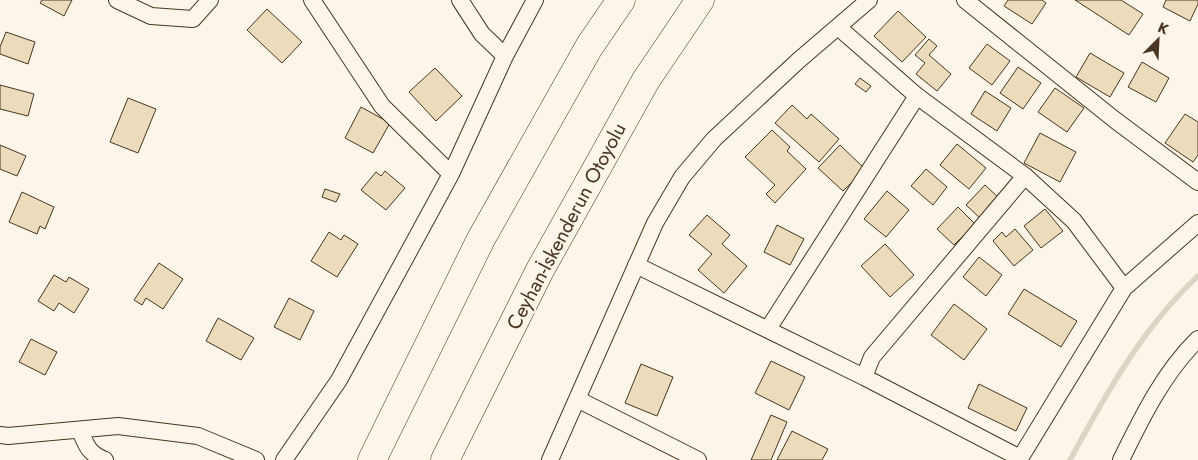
<svg xmlns="http://www.w3.org/2000/svg" width="1198" height="460" font-family="Jost,sans-serif">
	<rect width="100%" height="100%" fill="#fbf6e9"/>
	<g fill="none" stroke-linecap="round" stroke-linejoin="round">
		<path stroke="#dcd4c6" stroke-width="5.5" d="M 1070,460 C 1106,394 1142,328 1198,276"/>
	</g>
	<path fill="#ecdcbc" stroke="#4a3520" d="M 42,0 L 72,0 L 64,16 L 40,3 Z
		M 1008,0 L 1042,0 L 1046,3 L 1032,24 L 1004,6 Z
		M 1075,0 L 1121,0 L 1143,14 L 1129,35 Z
		M 1166,0 L 1198,0 L 1198,4 L 1190,21 L 1163,7 Z
		M 267,9 L 302,42 L 282,63 L 247,30 Z
		M 898,11 L 926,37 L 902,62 L 874,36 Z
		M 6,32 L 35,42 L 28,64 L 0,54 L 0,47 Z
		M 929,39 L 937,46 L 929,55 L 951,74 L 937,91 L 916,74 L 925,63 L 915,55 Z
		M 987,44 L 1010,61 L 992,85 L 969,68 Z
		M 1090,53 L 1124,73 L 1110,97 L 1076,77 Z
		M 1142,62 L 1169,78 L 1156,102 L 1128,87 Z
		M 1018,67 L 1041,83 L 1023,109 L 1000,93 Z
		M 435,68 L 462,96 L 436,121 L 409,92 Z
		M 860,78 L 871,86 L 866,92 L 855,84 Z
		M 0,85 L 34,94 L 28,116 L 0,109 Z
		M 1055,88 L 1084,108 L 1067,132 L 1038,112 Z
		M 985,91 L 1011,108 L 997,131 L 971,114 Z
		M 128,98 L 156,109 L 138,153 L 110,142 Z
		M 792,105 L 807,119 L 811,114 L 839,139 L 819,162 L 775,123 Z
		M 361,107 L 390,123 L 373,153 L 345,138 Z
		M 1185,114 L 1198,122 L 1198,155 L 1193,162 L 1165,143 Z
		M 772,130 L 790,147 L 787,151 L 806,169 L 775,203 L 766,194 L 775,185 L 745,157 Z
		M 1040,133 L 1076,152 L 1060,182 L 1024,163 Z
		M 957,144 L 986,168 L 969,189 L 940,165 Z
		M 0,145 L 26,156 L 17,176 L 0,169 Z
		M 840,145 L 865,169 L 843,191 L 818,168 Z
		M 926,169 L 947,187 L 933,205 L 911,186 Z
		M 385,171 L 405,188 L 386,210 L 361,190 L 376,172 L 381,176 Z
		M 985,185 L 1000,199 L 981,219 L 966,205 Z
		M 325,189 L 340,194 L 336,202 L 322,197 Z
		M 887,191 L 909,210 L 886,237 L 864,219 Z
		M 22,192 L 54,207 L 45,229 L 40,226 L 37,234 L 9,222 Z
		M 958,207 L 975,224 L 954,245 L 937,229 Z
		M 1045,209 L 1063,231 L 1041,248 L 1024,226 Z
		M 707,215 L 730,235 L 722,244 L 747,266 L 724,293 L 698,270 L 712,254 L 689,235 Z
		M 777,225 L 804,239 L 790,265 L 764,252 Z
		M 1015,229 L 1033,250 L 1014,266 L 993,241 L 1002,232 L 1006,237 Z
		M 329,232 L 341,240 L 344,235 L 358,244 L 337,277 L 311,261 Z
		M 885,244 L 914,275 L 890,297 L 861,266 Z
		M 979,257 L 1002,275 L 986,296 L 963,277 Z
		M 159,263 L 183,279 L 163,309 L 146,298 L 142,305 L 134,300 Z
		M 54,275 L 66,282 L 69,277 L 89,289 L 74,313 L 59,303 L 54,311 L 38,301 Z
		M 1024,289 L 1077,321 L 1061,347 L 1008,314 Z
		M 289,298 L 314,311 L 300,340 L 274,327 Z
		M 954,304 L 987,329 L 964,360 L 931,335 Z
		M 218,318 L 254,338 L 241,360 L 206,341 Z
		M 31,339 L 57,352 L 45,375 L 19,362 Z
		M 771,361 L 805,377 L 789,410 L 755,393 Z
		M 641,364 L 673,377 L 657,416 L 625,403 Z
		M 979,384 L 1027,408 L 1016,431 L 968,408 Z
		M 771,415 L 787,422 L 771,460 L 751,460 Z
		M 792,431 L 828,449 L 822,460 L 777,460 Z"/>
	<g fill="none" stroke-linecap="round" stroke-linejoin="round">
		<defs>
			<path id="street" d="M 117,0 L 151,16 L 193,19 L 210,0
				M 312,0 L 382,106 L 451,174
				M 460,0 L 482,34 L 505,56
				M 965,0 L 1115,120 L 1198,182
				M 838,27 L 917,96 L 1025,176 L 1074,221 L 1124,288
				M 636,265 L 864,377 L 1020,458
				M 768,329 L 917,96
				M 864,377 L 872,357 L 1025,176
				M 577,399 L 698,460
				M 80,430 C 86,445 88,453 105,460
				M 0,435 L 8,436 L 118,426 L 198,436 L 256,460
				M 284,460 L 339,380 L 451,174 L 505,56 L 535,0
				M 550,460 L 655,223 L 682,177 L 714,139 L 799,60 L 869,0
				M 1019,460 L 1124,288 L 1198,223
				M 1121,460 C 1142,417 1164,372 1198,339"/>
			<path id="highway" d="M 372,460 L 481,239 L 589,47 L 621,0
				M 445,460 L 540,270 L 646,80 L 700,0"/>
		</defs>
		<use href="#street" stroke="#4a3520" stroke-width="18"/>
		<use href="#highway" stroke="#4a3520" stroke-width="29"/>
		<use href="#street" stroke="#fbf6e9" stroke-width="16"/>
		<use href="#highway" stroke="#fbf6e9" stroke-width="28"/>
	</g>
	<g text-anchor="middle" stroke-width="4" stroke-linejoin="round" paint-order="stroke">
		<g font-size="20" fill="#4a3520" stroke="#fbf6e9">
			<text transform="translate(566 226) rotate(-62)" y="7">Ceyhan-İskenderun Otoyolu</text>
		</g>
	</g>
	<g transform="translate(1158 40) rotate(24)" stroke="#fbf6e9" stroke-width="4" paint-order="stroke">
	<path d="M0-4L9 19L0 12L-9 19Z" fill="#4a3520"/>
	<text y="-8" font-size="14" font-weight="bold" text-anchor="middle" fill="#4a3520">K</text>
	</g>
</svg>
